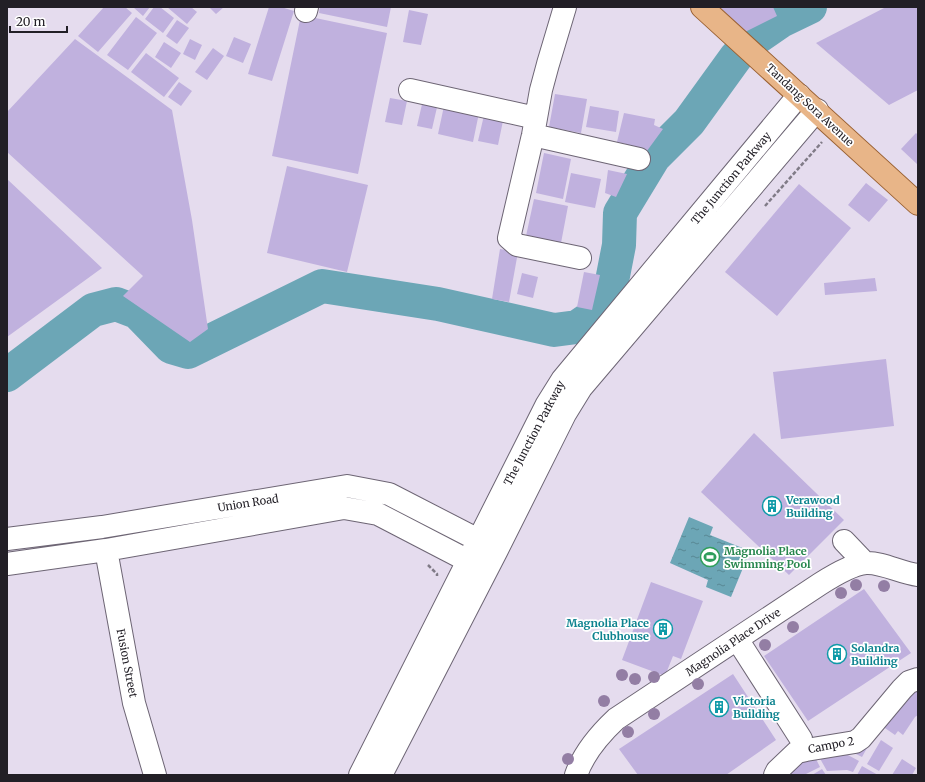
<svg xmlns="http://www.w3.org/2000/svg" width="925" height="782" font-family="Merriweather,serif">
	<defs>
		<pattern id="water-ripples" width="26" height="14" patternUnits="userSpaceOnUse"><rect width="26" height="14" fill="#6ca6b6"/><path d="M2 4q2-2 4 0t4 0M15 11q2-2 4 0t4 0" fill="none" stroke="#588794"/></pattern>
	</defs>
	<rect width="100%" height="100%" fill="#e5dcee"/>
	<path fill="url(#water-ripples)" d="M 689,517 L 713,527 L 710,535 L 750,551 L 731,597 L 706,587 L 708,580 L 670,563 Z"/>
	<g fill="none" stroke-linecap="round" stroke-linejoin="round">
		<path stroke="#6ca6b6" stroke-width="34" d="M 7,375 L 93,310 L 116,304 L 137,312 L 171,347 L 188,352 L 322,286 L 438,304 L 554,330 L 577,327 L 596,314 L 612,281 L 619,245 L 620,213 L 654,157 L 689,122 L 736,57 L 749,43 L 781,21 L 810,7"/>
	</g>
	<path fill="#c0b1de" d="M 104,7 L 125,7 L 132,13 L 98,52 L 78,36 Z
		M 133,7 L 150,7 L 143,16 Z
		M 154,7 L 160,7 L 174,18 L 163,33 L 145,19 Z
		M 167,7 L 191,7 L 197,12 L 187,24 Z
		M 209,7 L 224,7 L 216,14 Z
		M 269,7 L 281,7 L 294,11 L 272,81 L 248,74 Z
		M 320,7 L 391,7 L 387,27 L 319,13 Z
		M 720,7 L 773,7 L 777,16 L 745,32 Z
		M 886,7 L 918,7 L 918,90 L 889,105 L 816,43 Z
		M 409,10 L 428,14 L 421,45 L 403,42 Z
		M 301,15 L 387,33 L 358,174 L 272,156 Z
		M 136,17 L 157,33 L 128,70 L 107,55 Z
		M 177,20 L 189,28 L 177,44 L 166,36 Z
		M 234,37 L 251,44 L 243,63 L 226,56 Z
		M 75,39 L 172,110 L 192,220 L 208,329 L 190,342 L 123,296 L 143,276 L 7,152 L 7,112 Z
		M 190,39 L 202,45 L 195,60 L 183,54 Z
		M 164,42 L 181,53 L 171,68 L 155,57 Z
		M 213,48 L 224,56 L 207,80 L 195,72 Z
		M 146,53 L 179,78 L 164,97 L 131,72 Z
		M 179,82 L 192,91 L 181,106 L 168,97 Z
		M 555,94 L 587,99 L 581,133 L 549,127 Z
		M 390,98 L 407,101 L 402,125 L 385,122 Z
		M 423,100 L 438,103 L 432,129 L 417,126 Z
		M 444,106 L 479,113 L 473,142 L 438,134 Z
		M 590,106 L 619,111 L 616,132 L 586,127 Z
		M 485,111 L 504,116 L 498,145 L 478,141 Z
		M 624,113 L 655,119 L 654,125 L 663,129 L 644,155 L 622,149 L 626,144 L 617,142 Z
		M 916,133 L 918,135 L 918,165 L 901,149 Z
		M 544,153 L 571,159 L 563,199 L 536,193 Z
		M 287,166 L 368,185 L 347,272 L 267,253 Z
		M 608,170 L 627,174 L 616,197 L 605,193 Z
		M 571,173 L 601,179 L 595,208 L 565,202 Z
		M 7,179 L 102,268 L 7,337 Z
		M 866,183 L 888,200 L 869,222 L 848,205 Z
		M 799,184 L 851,228 L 777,316 L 725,272 Z
		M 534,199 L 568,206 L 561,243 L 526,236 Z
		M 500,249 L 518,252 L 509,302 L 492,299 Z
		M 584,272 L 600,275 L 592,310 L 577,307 Z
		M 522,273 L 538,277 L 533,298 L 517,294 Z
		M 875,278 L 877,291 L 825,295 L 824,283 Z
		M 886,359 L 894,426 L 781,439 L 773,372 Z
		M 754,433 L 844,520 L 789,575 L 701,492 Z
		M 651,582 L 703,601 L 681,659 L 673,656 L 665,676 L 622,660 Z
		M 864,589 L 911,653 L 808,721 L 764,656 Z
		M 733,674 L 776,740 L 726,775 L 638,775 L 619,749 Z
		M 918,686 L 918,715 L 915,717 L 903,735 L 898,731 L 895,735 L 882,726 Z
		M 881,740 L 893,748 L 879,771 L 867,764 Z
		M 857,743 L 867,748 L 862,757 L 852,752 Z
		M 846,754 L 859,761 L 853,772 L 847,770 L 827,771 L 818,755 Z
		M 814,755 L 820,767 L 804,775 L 778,775 Z
		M 902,759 L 916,768 L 912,775 L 892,775 Z
		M 862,766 L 878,775 L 857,775 Z
		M 822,769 L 826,775 L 812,775 Z"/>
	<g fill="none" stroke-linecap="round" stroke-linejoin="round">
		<defs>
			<path id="minor" d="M 565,7 L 548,64 L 541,90 L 533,135 L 509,238 L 517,245 L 580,258
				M 306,11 L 307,7
				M 410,90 L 536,118
				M 533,135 L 639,159
				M 7,539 L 102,527 L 347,486 L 389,494 L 490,546
				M 844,541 L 865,563
				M 106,550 L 134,703 L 155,775
				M 7,564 L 106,550 L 344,508 L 378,514 L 480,567
				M 737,639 L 801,739
				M 360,775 L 547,404 L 562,380 L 799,95
				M 381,775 L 497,550 L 565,414 L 581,388 L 817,110
				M 576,775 C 583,755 600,734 616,719 L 820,584 C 831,577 853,564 866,563 C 882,562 901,573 918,575
				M 775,775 L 777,771 L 797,752 L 806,750 L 855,742 L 861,738 L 902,689 L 909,682 L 918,679"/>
			<path id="major" d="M 702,7 L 918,204"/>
		</defs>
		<use href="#minor" stroke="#6d6574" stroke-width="24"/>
		<use href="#major" stroke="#996032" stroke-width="24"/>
		<path stroke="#807b87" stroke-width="2.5" stroke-dasharray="4 2" stroke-linecap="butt" d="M 765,206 L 822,142
			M 428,565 L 437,574 L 437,576"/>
		<use href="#minor" stroke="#fff" stroke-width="22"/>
		<use href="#major" stroke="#e8b588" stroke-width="22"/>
	</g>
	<g fill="#937ea4">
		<circle cx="856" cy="585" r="6"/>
		<circle cx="884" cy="586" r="6"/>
		<circle cx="841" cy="593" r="6"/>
		<circle cx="793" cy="627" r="6"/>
		<circle cx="765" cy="645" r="6"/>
		<circle cx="622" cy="675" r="6"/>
		<circle cx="654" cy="677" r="6"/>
		<circle cx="635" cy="679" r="6"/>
		<circle cx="698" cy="684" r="6"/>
		<circle cx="604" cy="701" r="6"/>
		<circle cx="654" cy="714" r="6"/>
		<circle cx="628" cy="732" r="6"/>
		<circle cx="568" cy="759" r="6"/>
	</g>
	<defs>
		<symbol id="building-ring" viewBox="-11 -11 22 22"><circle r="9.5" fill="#fff" stroke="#0f9aa8" stroke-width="1.5"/><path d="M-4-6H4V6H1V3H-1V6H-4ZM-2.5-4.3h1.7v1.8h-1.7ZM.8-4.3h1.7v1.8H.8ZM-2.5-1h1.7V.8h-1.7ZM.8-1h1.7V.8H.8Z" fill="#0f9aa8"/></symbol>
		<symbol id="stadium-ring" viewBox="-11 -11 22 22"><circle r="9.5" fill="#fff" stroke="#2e9e5b" stroke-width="1.5"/><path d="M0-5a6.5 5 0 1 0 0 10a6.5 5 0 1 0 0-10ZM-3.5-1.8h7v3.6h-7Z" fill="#2e9e5b"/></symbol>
	</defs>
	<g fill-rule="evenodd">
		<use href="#building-ring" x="761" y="495" width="22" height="22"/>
		<use href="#stadium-ring" x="699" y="546" width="22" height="22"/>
		<use href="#building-ring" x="652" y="618" width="22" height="22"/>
		<use href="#building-ring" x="826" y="643" width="22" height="22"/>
		<use href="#building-ring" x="708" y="696" width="22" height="22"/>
	</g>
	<g text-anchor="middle" stroke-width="3.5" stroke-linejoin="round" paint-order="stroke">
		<g font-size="11" fill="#221f26" stroke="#fff">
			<text transform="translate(810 105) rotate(43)" y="4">Tandang Sora Avenue</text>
			<text transform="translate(731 178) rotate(-50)" y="4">The Junction Parkway</text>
			<text transform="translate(534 433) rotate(-62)" y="4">The Junction Parkway</text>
			<text transform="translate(248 503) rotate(-9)" y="4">Union Road</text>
			<text transform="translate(733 642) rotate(-34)" y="4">Magnolia Place Drive</text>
			<text transform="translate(127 663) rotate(79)" y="4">Fusion Street</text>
			<text transform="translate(831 745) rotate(-11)" y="4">Campo 2</text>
		</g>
		<g font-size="11" font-weight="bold" fill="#0d838f" stroke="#fff" text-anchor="start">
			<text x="786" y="504">Verawood<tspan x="786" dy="13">Building</tspan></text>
			<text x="649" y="627" text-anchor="end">Magnolia Place<tspan x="649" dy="13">Clubhouse</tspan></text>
			<text x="851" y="652">Solandra<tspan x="851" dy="13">Building</tspan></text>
			<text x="733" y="705">Victoria<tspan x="733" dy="13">Building</tspan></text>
		</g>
		<g font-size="11" font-weight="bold" fill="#27864d" stroke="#fff" text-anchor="start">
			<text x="724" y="555">Magnolia Place<tspan x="724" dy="13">Swimming Pool</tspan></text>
		</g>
	</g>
	<rect width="925" height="782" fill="none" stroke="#221f26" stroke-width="16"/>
	<path d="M10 26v6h57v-6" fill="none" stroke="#221f26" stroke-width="2"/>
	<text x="16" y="26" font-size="12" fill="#221f26" stroke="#ffffff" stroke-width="3" paint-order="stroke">20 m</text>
</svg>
